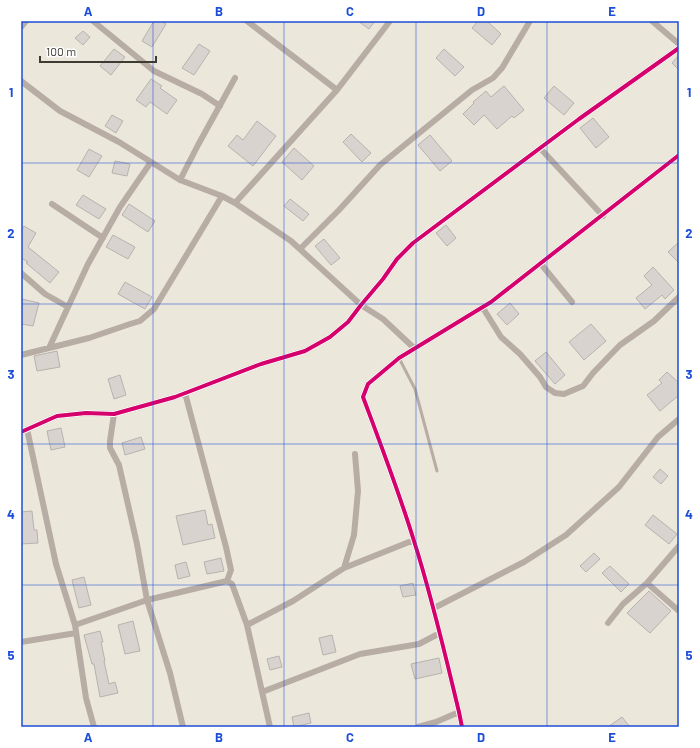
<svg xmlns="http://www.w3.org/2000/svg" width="700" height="748" font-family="Barlow,sans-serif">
	<rect width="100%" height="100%" fill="#ebe8db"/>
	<path fill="#d9d3cf" stroke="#b7b2ae" d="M 154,21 L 161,21 L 166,24 L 152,47 L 142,41 Z
		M 358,21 L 375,21 L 369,29 Z
		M 478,21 L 487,21 L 501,34 L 492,45 L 472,28 Z
		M 83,31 L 90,37 L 83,45 L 75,38 Z
		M 199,44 L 210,51 L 194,75 L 182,68 Z
		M 114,49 L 125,57 L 111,75 L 100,66 Z
		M 444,49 L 464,67 L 455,76 L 436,58 Z
		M 679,55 L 679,70 L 672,63 Z
		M 151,79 L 162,86 L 160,88 L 177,100 L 167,114 L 150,102 L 146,107 L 136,100 Z
		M 504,86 L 524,110 L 514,118 L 512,116 L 497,129 L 484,115 L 474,125 L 463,114 L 474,103 L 473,102 L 486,91 L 491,97 Z
		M 554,86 L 574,103 L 564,115 L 544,98 Z
		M 112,115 L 123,121 L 116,133 L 105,126 Z
		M 593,118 L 609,137 L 596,148 L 580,128 Z
		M 257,121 L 276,136 L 253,166 L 228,146 L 237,135 L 243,140 Z
		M 351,134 L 371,153 L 362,162 L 343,142 Z
		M 430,135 L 452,161 L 440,171 L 418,145 Z
		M 294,148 L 314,166 L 302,180 L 282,162 Z
		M 89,149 L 102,156 L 89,177 L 77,170 Z
		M 115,161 L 130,164 L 127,176 L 112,173 Z
		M 83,195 L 106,209 L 99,219 L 76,205 Z
		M 290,199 L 309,214 L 303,221 L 284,206 Z
		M 129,204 L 155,221 L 148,232 L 122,215 Z
		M 446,225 L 456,238 L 447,246 L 436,233 Z
		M 24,226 L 36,233 L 28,247 L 59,272 L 50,283 L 26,263 L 28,262 L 21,258 L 21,232 Z
		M 113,235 L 135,247 L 128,259 L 106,247 Z
		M 324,239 L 340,258 L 331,265 L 315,246 Z
		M 679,242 L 679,263 L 668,252 Z
		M 653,267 L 674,290 L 665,299 L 662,295 L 645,309 L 636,298 L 652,285 L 644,276 Z
		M 125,282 L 152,297 L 145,309 L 118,294 Z
		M 22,299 L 39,303 L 33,326 L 21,324 Z
		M 510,303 L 519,314 L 507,325 L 497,314 Z
		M 591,324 L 606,341 L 584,360 L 569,342 Z
		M 57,351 L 60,367 L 37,371 L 34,356 Z
		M 546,352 L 565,375 L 555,384 L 535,361 Z
		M 667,372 L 679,383 L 679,395 L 660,411 L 647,395 L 662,383 L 659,380 Z
		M 120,375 L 126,395 L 114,399 L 108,379 Z
		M 61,428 L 65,447 L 51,450 L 47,431 Z
		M 141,437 L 145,449 L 125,455 L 122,443 Z
		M 660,469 L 668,476 L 661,484 L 653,477 Z
		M 205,510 L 208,525 L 212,524 L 215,538 L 183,545 L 176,516 Z
		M 32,511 L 34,530 L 37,530 L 38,543 L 21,544 L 21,512 Z
		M 653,515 L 677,534 L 669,544 L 645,525 Z
		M 594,553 L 600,559 L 586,572 L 580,566 Z
		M 221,558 L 224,571 L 207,574 L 204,562 Z
		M 186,562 L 190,576 L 178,579 L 175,565 Z
		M 610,566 L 629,584 L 621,592 L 602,573 Z
		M 84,577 L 91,605 L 79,608 L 72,580 Z
		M 413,583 L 416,595 L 403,597 L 400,586 Z
		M 649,591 L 671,611 L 650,633 L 627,613 Z
		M 133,621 L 140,651 L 125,654 L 118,625 Z
		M 100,631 L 103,642 L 101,642 L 105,661 L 104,661 L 109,684 L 115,682 L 118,693 L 100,697 L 94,664 L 92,664 L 84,635 Z
		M 332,635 L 336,652 L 323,655 L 319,638 Z
		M 279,656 L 282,667 L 270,670 L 267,659 Z
		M 439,658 L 442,673 L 415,679 L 411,664 Z
		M 309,713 L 311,723 L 294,727 L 292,717 Z
		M 622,717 L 630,727 L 608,727 Z"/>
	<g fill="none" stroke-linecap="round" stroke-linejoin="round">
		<path stroke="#b8ada5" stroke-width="3" d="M 399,358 L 415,389 L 437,471"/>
		<path stroke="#b8ada5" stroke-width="6" d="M 93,21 L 154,71 L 202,94 L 220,106
			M 247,21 L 337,90
			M 652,21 L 679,44
			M 21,27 L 26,21
			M 21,81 L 60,111 L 119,142 L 180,180 L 222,196 L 235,203 L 291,241 L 361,305 L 383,319 L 414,348
			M 540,148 L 603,216
			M 180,180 L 198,145 L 235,78
			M 235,203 L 337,90 L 390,21
			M 52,204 L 103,238
			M 300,249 L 339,210 L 380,165 L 472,90 L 493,78 L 502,68 L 530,21
			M 541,264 L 572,302
			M 21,273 L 45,294 L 68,307
			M 483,308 L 501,337 L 520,354 L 540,377 L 546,387 L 555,393 L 564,394 L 583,386 L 593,373 L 620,345 L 654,321 L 679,297
			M 49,348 L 88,264 L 120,207 L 151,162
			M 21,355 L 89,338 L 130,324 L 140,321 L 154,309 L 222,196
			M 185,393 L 226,547 L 231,570 L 227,581
			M 114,414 L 110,441 L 110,448 L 119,465 L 137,544 L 147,600 L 170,673 L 183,727
			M 27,429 L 56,564 L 75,625 L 86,698 L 94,727
			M 21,432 L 57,416 L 86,413 L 114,414 L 175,397 L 261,364 L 305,351 L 330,337 L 348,322 L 361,305 L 383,279 L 397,259 L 413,243 L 579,119 L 679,48
			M 344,568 L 354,535 L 358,491 L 355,454
			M 647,583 L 679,611
			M 434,608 L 524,562 L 566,535 L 619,487 L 658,437 L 679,419
			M 608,623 L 623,604 L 647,583 L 679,546
			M 75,625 L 147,600 L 227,581 L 232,584 L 247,625 L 270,727
			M 247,625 L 293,601 L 344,568 L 414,540
			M 21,642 L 76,633
			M 262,692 L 360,654 L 419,644 L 440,633
			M 418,727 L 436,722 L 459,712
			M 462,727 L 459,712 C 445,654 432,597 414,541 C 399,492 381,445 363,397 L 368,384 L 399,358 L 491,302 L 679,155"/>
		<defs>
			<path id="cycleway" d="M 21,432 L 57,416 L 86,413 L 114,414 L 175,397 L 261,364 L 305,351 L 330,337 L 348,322 L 361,305 L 383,279 L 397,259 L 413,243 L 579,119 L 679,48
				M 462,727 L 459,712 C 445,654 432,597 414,541 C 399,492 381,445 363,397 L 368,384 L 399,358 L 491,302 L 679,155"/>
		</defs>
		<use href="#cycleway" stroke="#fff" stroke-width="6"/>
		<use href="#cycleway" stroke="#d6006c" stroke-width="4"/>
	</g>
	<path fill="none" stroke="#1d4ed8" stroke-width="1" stroke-opacity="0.55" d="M 153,21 L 153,727M 284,21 L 284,727M 416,21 L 416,727M 547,21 L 547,727M 21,163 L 679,163M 21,304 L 679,304M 21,444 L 679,444M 21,585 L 679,585"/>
	<rect width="700" height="748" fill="none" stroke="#ffffff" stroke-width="44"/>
	<path d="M40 56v6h116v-6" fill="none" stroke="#3e3b32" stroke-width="2"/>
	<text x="46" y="56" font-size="12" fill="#3e3b32" stroke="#ffffff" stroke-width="3" paint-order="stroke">100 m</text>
	<rect x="22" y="22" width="656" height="704" fill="none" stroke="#1d4ed8" stroke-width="1.5"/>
	<g font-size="13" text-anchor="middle" font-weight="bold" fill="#1d4ed8">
		<text x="88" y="16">A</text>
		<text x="219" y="16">B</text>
		<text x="350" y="16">C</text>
		<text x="481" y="16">D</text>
		<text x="612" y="16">E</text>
		<text x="11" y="97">1</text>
		<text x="689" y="97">1</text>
		<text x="11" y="238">2</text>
		<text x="689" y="238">2</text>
		<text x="11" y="379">3</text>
		<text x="689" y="379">3</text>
		<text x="11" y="519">4</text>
		<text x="689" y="519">4</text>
		<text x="11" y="660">5</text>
		<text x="689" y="660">5</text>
		<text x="88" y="742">A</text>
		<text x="219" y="742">B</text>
		<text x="350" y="742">C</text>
		<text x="481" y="742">D</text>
		<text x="612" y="742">E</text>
	</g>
</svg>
